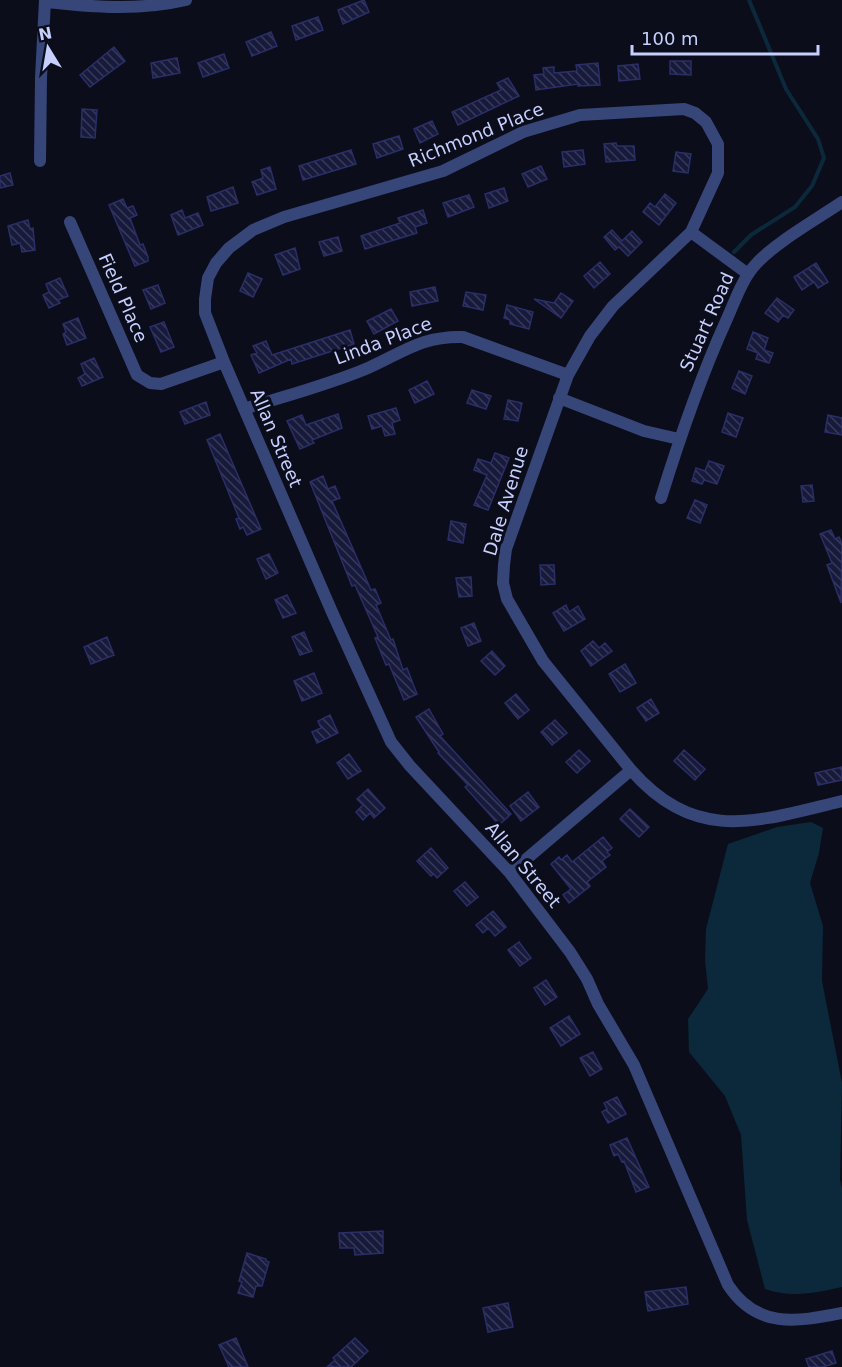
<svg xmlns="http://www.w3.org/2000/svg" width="842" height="1367" font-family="'DejaVu Sans',sans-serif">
	<defs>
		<pattern id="building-back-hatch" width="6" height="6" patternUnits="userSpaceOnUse" patternTransform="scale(1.5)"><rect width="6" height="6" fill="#181a3c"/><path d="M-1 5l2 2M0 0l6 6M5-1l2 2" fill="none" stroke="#383a59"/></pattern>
	</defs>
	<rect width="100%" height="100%" fill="#0b0d1b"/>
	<path fill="#0b293a" d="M 811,822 L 823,828 L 819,853 L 810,883 L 823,926 L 822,981 L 842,1083 L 840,1180 L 842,1188 L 842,1287 C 817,1293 790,1298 765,1289 L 747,1220 L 741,1135 L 725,1096 L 689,1052 L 688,1019 L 708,989 L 705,960 L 706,929 L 728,844 L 777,827 Z"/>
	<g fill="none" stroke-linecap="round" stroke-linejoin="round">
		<path stroke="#0b293a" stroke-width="4" d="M 734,252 L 751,235 L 795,207 L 812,186 L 824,158 L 818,139 L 786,89 L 749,0"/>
	</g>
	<path fill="url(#building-back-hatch)" stroke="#2b2e67" stroke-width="1.5" d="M 364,0 L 369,12 L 343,24 L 338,10 Z
		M 318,17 L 323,30 L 296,40 L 292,26 Z
		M 271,32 L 277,46 L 252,56 L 246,42 Z
		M 114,47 L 125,61 L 90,87 L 80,75 Z
		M 224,54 L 229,68 L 203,77 L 198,63 Z
		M 177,58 L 180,73 L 153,78 L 151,63 Z
		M 670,61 L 691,61 L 691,75 L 670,74 Z
		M 598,63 L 600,85 L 578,86 L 578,84 L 536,90 L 534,75 L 544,74 L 543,68 L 554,67 L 554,73 L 577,71 L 576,65 Z
		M 638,64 L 640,79 L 619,81 L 618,66 Z
		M 508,78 L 519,96 L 458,125 L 452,112 L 501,90 L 497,83 Z
		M 82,109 L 97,110 L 95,138 L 81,137 Z
		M 432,121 L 438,134 L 420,143 L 414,129 Z
		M 399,136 L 403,149 L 377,158 L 373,144 Z
		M 616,143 L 617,146 L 634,146 L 635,160 L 606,162 L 604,144 Z
		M 351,150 L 356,164 L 303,180 L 299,166 Z
		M 583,150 L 585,164 L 564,167 L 562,152 Z
		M 676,152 L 691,154 L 688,173 L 673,171 Z
		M 541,166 L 547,179 L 528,187 L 522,174 Z
		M 270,167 L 276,189 L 257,195 L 252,182 L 263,178 L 261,170 Z
		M 10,173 L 13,185 L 0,188 L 0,176 Z
		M 233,187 L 238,203 L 211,211 L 207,197 Z
		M 504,188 L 508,201 L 489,208 L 485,194 Z
		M 665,194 L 676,203 L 659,225 L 643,212 L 650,203 L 655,207 Z
		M 469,195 L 474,207 L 448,217 L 443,203 Z
		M 123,199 L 127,208 L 133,206 L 137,215 L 130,218 L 140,245 L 143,244 L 148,257 L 148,261 L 135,266 L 109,205 Z
		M 182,210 L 185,218 L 198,213 L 203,225 L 178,235 L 171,215 Z
		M 423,210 L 427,223 L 415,227 L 417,233 L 365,249 L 361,236 L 400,223 L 398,218 Z
		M 28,220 L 30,229 L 33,228 L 35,250 L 22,252 L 20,243 L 12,245 L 8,226 Z
		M 612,230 L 622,241 L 632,231 L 642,242 L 628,256 L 619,247 L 615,250 L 604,237 Z
		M 338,237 L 342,251 L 324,256 L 319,242 Z
		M 295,248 L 300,269 L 283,275 L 275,255 Z
		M 600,262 L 610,274 L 594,288 L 584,276 Z
		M 816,263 L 828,282 L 818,288 L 814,282 L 802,290 L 794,277 Z
		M 248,273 L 262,279 L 253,297 L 240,291 Z
		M 60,278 L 68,296 L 58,300 L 60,303 L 49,308 L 43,295 L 49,292 L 46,284 Z
		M 158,285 L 165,303 L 151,309 L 143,290 Z
		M 435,287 L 438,301 L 412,306 L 410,292 Z
		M 466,292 L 486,295 L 483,310 L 463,306 Z
		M 561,293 L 573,301 L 561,318 L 534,299 L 554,303 Z
		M 777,298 L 794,310 L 788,318 L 783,315 L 778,322 L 765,313 Z
		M 507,305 L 533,312 L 529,329 L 510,324 L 510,320 L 504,318 Z
		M 391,309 L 398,321 L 374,334 L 367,321 Z
		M 78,318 L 86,338 L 67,345 L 63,334 L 66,332 L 63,324 Z
		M 164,322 L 174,347 L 161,352 L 150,327 Z
		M 350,330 L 354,344 L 292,364 L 291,359 L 259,373 L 251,355 L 257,353 L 253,346 L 266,341 L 272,355 Z
		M 753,332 L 768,338 L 764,350 L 773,353 L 769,363 L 756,359 L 758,353 L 747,349 Z
		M 94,358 L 103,377 L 82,386 L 78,378 L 85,374 L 81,364 Z
		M 739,371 L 752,376 L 745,394 L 732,388 Z
		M 427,381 L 434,394 L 415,403 L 409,390 Z
		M 472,390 L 491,396 L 486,409 L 467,403 Z
		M 508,400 L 522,403 L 518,421 L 504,419 Z
		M 206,402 L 210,415 L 185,424 L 180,412 Z
		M 396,408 L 400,420 L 392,423 L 395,434 L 385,436 L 382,426 L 372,429 L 368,416 Z
		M 728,413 L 743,418 L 736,437 L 722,432 Z
		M 338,414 L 342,428 L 312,440 L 314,443 L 300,449 L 287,421 L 302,415 L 306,425 Z
		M 828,415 L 842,418 L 842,435 L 825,432 Z
		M 220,434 L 261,529 L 247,535 L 243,527 L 240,529 L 236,519 L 239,518 L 207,440 Z
		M 495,453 L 509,458 L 488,510 L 474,505 L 487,475 L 474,470 L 478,459 L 491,463 Z
		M 709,461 L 724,466 L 717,484 L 704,480 L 702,484 L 692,481 L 696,468 L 705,471 Z
		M 323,476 L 328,489 L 335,486 L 340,498 L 332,501 L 371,590 L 375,589 L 381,603 L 376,605 L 391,640 L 393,639 L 403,670 L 407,668 L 417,694 L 404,700 L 389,664 L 386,665 L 375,638 L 378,637 L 355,585 L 352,586 L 310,482 Z
		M 812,485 L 814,501 L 803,502 L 801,486 Z
		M 695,500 L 707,505 L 700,523 L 687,518 Z
		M 451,521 L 466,524 L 463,543 L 448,540 Z
		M 831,530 L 835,539 L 839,537 L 842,544 L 841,603 L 827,565 L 832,563 L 820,534 Z
		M 269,554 L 278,573 L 266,579 L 257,559 Z
		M 540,565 L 554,565 L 555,584 L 541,585 Z
		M 471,577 L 472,596 L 459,597 L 456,578 Z
		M 287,595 L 296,613 L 283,618 L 275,600 Z
		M 566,605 L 569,612 L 578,606 L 585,619 L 564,631 L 553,613 Z
		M 474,623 L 481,641 L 468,646 L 461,628 Z
		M 304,632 L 312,651 L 300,655 L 292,637 Z
		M 107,637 L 114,655 L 91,664 L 84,647 Z
		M 593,641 L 599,648 L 605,643 L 612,651 L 591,666 L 581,651 Z
		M 492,651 L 505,666 L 495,675 L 481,661 Z
		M 625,664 L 636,683 L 620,692 L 609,674 Z
		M 314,673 L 322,693 L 302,701 L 294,681 Z
		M 516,694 L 529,710 L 518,719 L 505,703 Z
		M 651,699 L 659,713 L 646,721 L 637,708 Z
		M 429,709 L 443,734 L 440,736 L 511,814 L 499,825 L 465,787 L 468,785 L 438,753 L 439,752 L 416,717 Z
		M 330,715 L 338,733 L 317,743 L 312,732 L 321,728 L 318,721 Z
		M 555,720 L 567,733 L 552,745 L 541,732 Z
		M 579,750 L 590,761 L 577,773 L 566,762 Z
		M 684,750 L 705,769 L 695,780 L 674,761 Z
		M 349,754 L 361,771 L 348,779 L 337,763 Z
		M 842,767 L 842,780 L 818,785 L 815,773 Z
		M 368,789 L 385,808 L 374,818 L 370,813 L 363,820 L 356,812 L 363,805 L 357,799 Z
		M 528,792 L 539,807 L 521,821 L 510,806 Z
		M 630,809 L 649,827 L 639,837 L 620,819 Z
		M 603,837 L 612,848 L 607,852 L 610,855 L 602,861 L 606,867 L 587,882 L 590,886 L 569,903 L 563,895 L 571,889 L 551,864 L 559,857 L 561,860 L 567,855 L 572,862 Z
		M 431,848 L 448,868 L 437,878 L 434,874 L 431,876 L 417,861 Z
		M 465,882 L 478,897 L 467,906 L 454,891 Z
		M 493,911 L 506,927 L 495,936 L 488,928 L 483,933 L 476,925 Z
		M 519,942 L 531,958 L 520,966 L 508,950 Z
		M 546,980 L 557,997 L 545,1005 L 534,988 Z
		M 569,1016 L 580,1034 L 561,1046 L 550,1028 Z
		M 593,1052 L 602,1069 L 590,1076 L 580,1058 Z
		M 617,1097 L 626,1114 L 608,1123 L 602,1112 L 607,1109 L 604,1103 Z
		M 627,1138 L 649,1187 L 636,1192 L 624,1161 L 622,1162 L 618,1154 L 614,1156 L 610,1145 Z
		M 383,1231 L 383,1253 L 355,1255 L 354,1248 L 340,1248 L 339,1233 Z
		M 247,1253 L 266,1259 L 266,1261 L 269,1262 L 262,1286 L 256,1286 L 253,1297 L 238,1293 L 242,1282 L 239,1281 Z
		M 686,1287 L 688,1304 L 648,1311 L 645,1292 Z
		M 508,1303 L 513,1327 L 488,1332 L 483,1308 Z
		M 236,1338 L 248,1367 L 229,1367 L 219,1345 Z
		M 355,1338 L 368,1351 L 351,1367 L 327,1367 L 335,1360 L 333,1358 Z
		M 832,1351 L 836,1363 L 823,1367 L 809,1367 L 806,1359 Z"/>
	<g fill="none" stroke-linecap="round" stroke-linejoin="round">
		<path stroke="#374679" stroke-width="12" d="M 46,2 C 93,7 139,11 186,0
			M 40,161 L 41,78 L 45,0
			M 70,222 L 137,375 L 150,383 L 161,384 L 224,362
			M 691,232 L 748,274
			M 559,398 L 644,431 L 679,439
			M 244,409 C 285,396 328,385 368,368 C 404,352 421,336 463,337 L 568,375
			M 661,498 C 680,437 700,378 726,321 C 735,301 742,279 756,264 C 776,242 817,219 842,202
			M 842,801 C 758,821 697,845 631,770 L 543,661 L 507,599 L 503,583 L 504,565 L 506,549 L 568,375 L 590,336 L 613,306 L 691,232 L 718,173 L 718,144 L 706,122 L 695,113 L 684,109 L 580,115 L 523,132 L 443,171 L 284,217 L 253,230 L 229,248 L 216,263 L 208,278 L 205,299 L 205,313 L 224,362 L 332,612 L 391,742 L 410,766 L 510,873 L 570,952 L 587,979 L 598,1004 L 634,1065 L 728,1285 C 757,1329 796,1322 842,1313
			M 510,873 L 631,770"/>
	</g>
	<g text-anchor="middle" stroke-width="6" stroke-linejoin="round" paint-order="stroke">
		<g font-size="18" fill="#c7cffe" stroke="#0b0d1b">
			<text transform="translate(476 135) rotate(-22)" y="6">Richmond Place</text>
			<text transform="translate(123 298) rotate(66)" y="6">Field Place</text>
			<text transform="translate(707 322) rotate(-66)" y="6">Stuart Road</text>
			<text transform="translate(383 341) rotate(-21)" y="6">Linda Place</text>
			<text transform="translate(276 438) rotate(67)" y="6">Allan Street</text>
			<text transform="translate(506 501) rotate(-73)" y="6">Dale Avenue</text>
			<text transform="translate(523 865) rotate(50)" y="6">Allan Street</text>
		</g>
	</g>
	<g transform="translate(48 48) rotate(349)" stroke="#0b0d1b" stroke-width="4.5" paint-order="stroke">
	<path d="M0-4.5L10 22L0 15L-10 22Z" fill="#c7cffe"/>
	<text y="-9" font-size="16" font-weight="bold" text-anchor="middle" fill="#c7cffe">N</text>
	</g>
	<path d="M632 45v9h186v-9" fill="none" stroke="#c7cffe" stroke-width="3"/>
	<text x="641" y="45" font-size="18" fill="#c7cffe" stroke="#0b0d1b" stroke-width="4.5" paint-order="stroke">100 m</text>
</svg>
